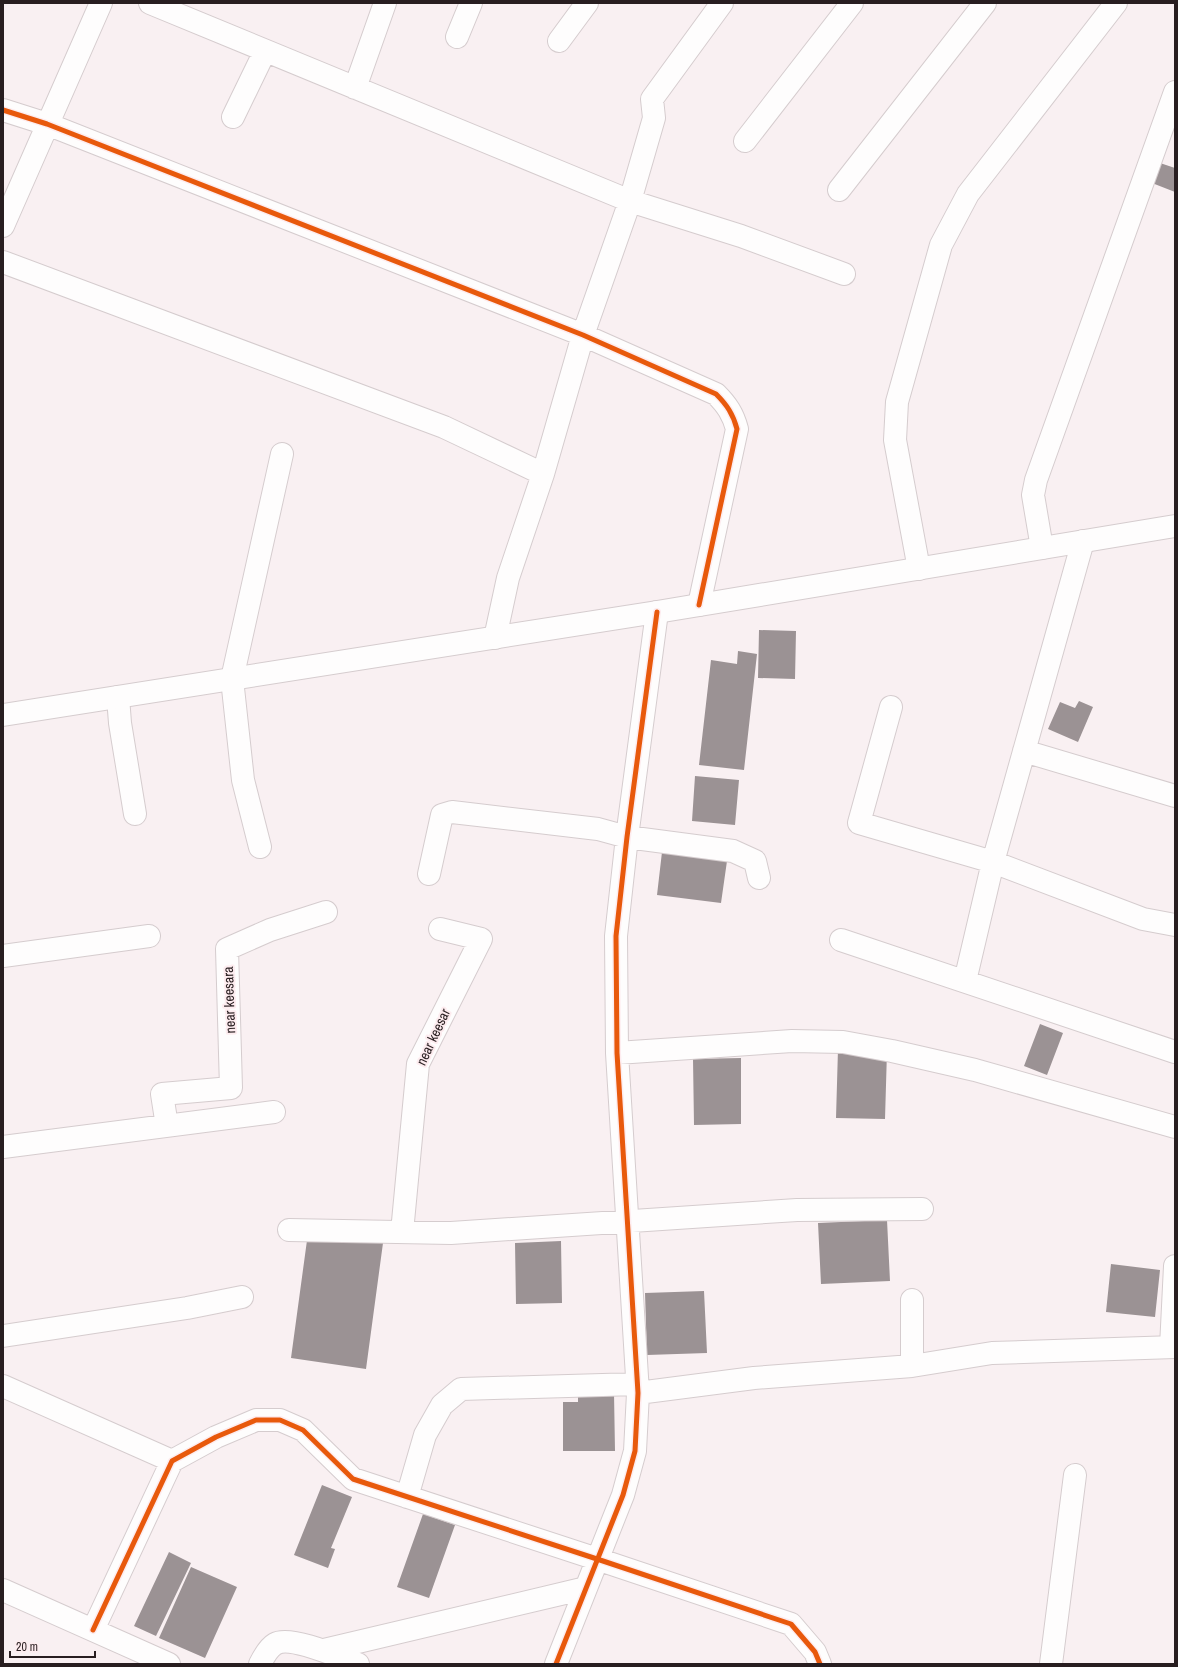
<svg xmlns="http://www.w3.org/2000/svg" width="1178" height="1667" font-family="'Archivo Narrow',sans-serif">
	<rect width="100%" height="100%" fill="#f9f0f2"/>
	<path fill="#9b9294" d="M 1160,163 L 1175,168 L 1175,192 L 1152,183 Z
		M 759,630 L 796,631 L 795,679 L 758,678 Z
		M 738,651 L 757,654 L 744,770 L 699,765 L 711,660 L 737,664 Z
		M 1079,701 L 1093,707 L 1078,742 L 1048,729 L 1060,702 L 1075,708 Z
		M 695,776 L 739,780 L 735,825 L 692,821 Z
		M 662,852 L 727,861 L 721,903 L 657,895 Z
		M 1040,1024 L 1063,1033 L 1047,1075 L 1024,1066 Z
		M 838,1049 L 887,1051 L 885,1119 L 836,1118 Z
		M 741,1058 L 741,1124 L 694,1125 L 693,1059 Z
		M 887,1220 L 890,1281 L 821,1284 L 818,1223 Z
		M 308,1233 L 383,1243 L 366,1369 L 291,1358 Z
		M 561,1241 L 562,1303 L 516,1304 L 515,1243 Z
		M 1111,1264 L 1160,1270 L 1155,1317 L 1106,1312 Z
		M 704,1291 L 707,1353 L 647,1355 L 645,1293 Z
		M 614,1393 L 615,1451 L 563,1451 L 563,1402 L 578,1402 L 578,1394 Z
		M 322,1485 L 352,1497 L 331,1548 L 335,1549 L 328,1568 L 294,1555 Z
		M 423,1514 L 455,1525 L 429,1598 L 397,1587 Z
		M 169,1552 L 191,1563 L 156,1636 L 134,1626 Z
		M 191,1567 L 237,1587 L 205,1658 L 159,1638 Z"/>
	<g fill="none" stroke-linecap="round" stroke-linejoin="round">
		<defs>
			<path id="minor" d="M 150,3 L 630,201 L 741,236 L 844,274
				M 457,37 L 471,3
				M 559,41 L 587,3
				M 355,88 L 385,3
				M 3,110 L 47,124 L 583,335 L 716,394 C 727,405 733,414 737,429 L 699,605
				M 233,117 L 265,51
				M 745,141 L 852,3
				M 839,190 L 985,3
				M 3,226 L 101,3
				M 3,262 L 444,427 L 543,474
				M 1042,548 L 1033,495 L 1036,480 L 1175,92
				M 919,569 L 895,440 L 897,402 L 941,245 L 968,194 L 1116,3
				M 495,638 L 508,578 L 543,474 L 583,335 L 630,201 L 654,118 L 652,99 L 722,3
				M 118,697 L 120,723 L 135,814
				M 891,707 L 859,823 L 993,862 L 1143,919 L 1175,925
				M 1024,751 L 1175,796
				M 260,847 L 243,780 L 232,679 L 282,454
				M 429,874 L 442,815 L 452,812 L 598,829 L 627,837 L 733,851 L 755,861 L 759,878
				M 841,940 L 1175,1052
				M 3,956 L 149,936
				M 965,981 L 993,862 L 1083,541
				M 617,1053 L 792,1041 L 843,1042 L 892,1051 L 975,1070 L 1175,1127
				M 167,1126 L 162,1094 L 231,1088 L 227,949 L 270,930 L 326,912
				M 3,1147 L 274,1112
				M 289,1230 L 451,1233 L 797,1210 L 922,1209
				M 402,1232 L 418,1064 L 481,939 L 440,929
				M 3,1336 L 187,1308 L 242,1297
				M 1171,1347 L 1175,1266
				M 912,1366 L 912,1300
				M 3,1386 L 172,1461
				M 638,1393 L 754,1378 L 912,1366 L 992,1353 L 1175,1347
				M 407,1497 L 425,1435 L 442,1405 L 461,1389 L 637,1384
				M 3,1590 L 169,1664
				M 93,1630 L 172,1461 L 216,1437 L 256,1420 L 280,1420 L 303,1430 L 353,1479 L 597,1559 L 791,1624 L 815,1652 L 820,1664
				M 324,1650 L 586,1588
				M 260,1664 C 263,1658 268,1648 275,1644 C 290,1635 342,1658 358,1664
				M 556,1664 L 623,1495 L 635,1451 L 638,1393 L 617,1053 L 616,936 L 627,837 L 657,612
				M 1051,1664 L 1075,1475"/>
			<path id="major" d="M 3,715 L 657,612 L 1175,526"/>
		</defs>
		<use href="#minor" stroke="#d5ccce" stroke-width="24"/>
		<use href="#major" stroke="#d5ccce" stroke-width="24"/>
		<use href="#minor" stroke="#fefdfd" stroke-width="22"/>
		<use href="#major" stroke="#fefdfd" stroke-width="22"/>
		<defs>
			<path id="cycleway" d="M 3,110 L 47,124 L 583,335 L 716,394 C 727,405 733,414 737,429 L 699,605
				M 93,1630 L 172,1461 L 216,1437 L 256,1420 L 280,1420 L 303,1430 L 353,1479 L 597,1559 L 791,1624 L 815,1652 L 820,1664
				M 556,1664 L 623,1495 L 635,1451 L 638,1393 L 617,1053 L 616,936 L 627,837 L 657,612"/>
		</defs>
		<use href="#cycleway" stroke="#fdecef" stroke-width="8"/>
		<use href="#cycleway" stroke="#e8590c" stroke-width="5"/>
	</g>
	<g text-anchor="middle" stroke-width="4" stroke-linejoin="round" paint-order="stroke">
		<g font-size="14" fill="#281e20" stroke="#fdecef">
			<text transform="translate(229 1000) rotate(-92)" y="5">near keesara</text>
			<text transform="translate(433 1037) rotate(-65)" y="5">near keesar</text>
		</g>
	</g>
	<rect width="1178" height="1667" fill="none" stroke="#281e20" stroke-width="8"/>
	<path d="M10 1651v6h85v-6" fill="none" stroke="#281e20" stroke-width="2"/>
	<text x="16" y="1651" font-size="12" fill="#281e20" stroke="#fdecef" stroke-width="3" paint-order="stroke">20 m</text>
</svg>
